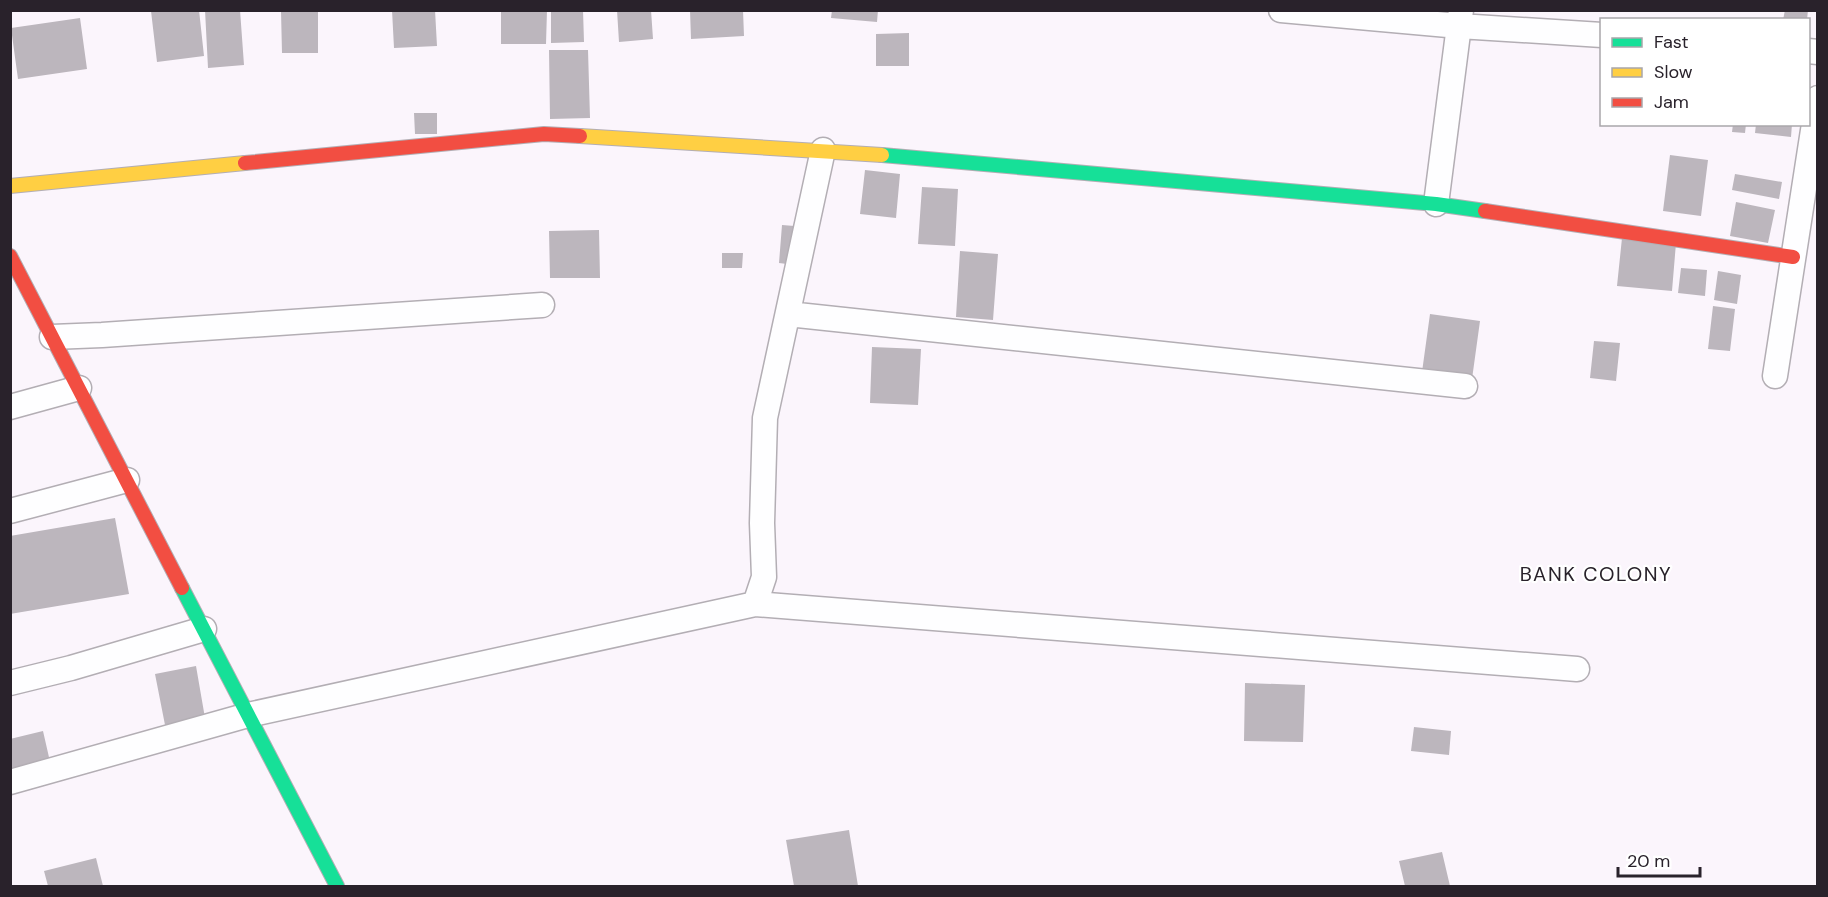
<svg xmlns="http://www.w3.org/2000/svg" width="1828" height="897" font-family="'DM Sans',sans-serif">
	<rect width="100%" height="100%" fill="#fbf5fc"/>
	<path fill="#bcb6bd" d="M 199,10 L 204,56 L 157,62 L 151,11 Z
		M 205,10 L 240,10 L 244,65 L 208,68 Z
		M 318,10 L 318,53 L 282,53 L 281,11 Z
		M 392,10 L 435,10 L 437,46 L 394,48 Z
		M 501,10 L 547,10 L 546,44 L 501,44 Z
		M 551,10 L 583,10 L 584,42 L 551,43 Z
		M 617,10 L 651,10 L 653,39 L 619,42 Z
		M 690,10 L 743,10 L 744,36 L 691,39 Z
		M 832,10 L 878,10 L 877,22 L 831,18 Z
		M 1785,10 L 1808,10 L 1807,20 L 1783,20 Z
		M 80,18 L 87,69 L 18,79 L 11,28 Z
		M 909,33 L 909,66 L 876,66 L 876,34 Z
		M 549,50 L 588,50 L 590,118 L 550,119 Z
		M 414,113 L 437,113 L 437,134 L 415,134 Z
		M 1733,124 L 1746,124 L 1745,133 L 1732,132 Z
		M 1756,124 L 1792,124 L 1791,137 L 1755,133 Z
		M 1670,155 L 1708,160 L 1701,216 L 1663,211 Z
		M 865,170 L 900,174 L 896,218 L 860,214 Z
		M 1735,174 L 1782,182 L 1779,199 L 1732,190 Z
		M 922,187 L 958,189 L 955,246 L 918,244 Z
		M 1736,202 L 1775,210 L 1768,243 L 1730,236 Z
		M 782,225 L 807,227 L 803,266 L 779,263 Z
		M 599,230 L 600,278 L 550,278 L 549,231 Z
		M 1622,238 L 1676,243 L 1672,291 L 1617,286 Z
		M 960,251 L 998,254 L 993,320 L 956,317 Z
		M 722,253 L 743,253 L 742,268 L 722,268 Z
		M 1681,268 L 1707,270 L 1705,296 L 1678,293 Z
		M 1718,271 L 1741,275 L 1737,304 L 1714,300 Z
		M 1713,306 L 1735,309 L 1730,351 L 1708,349 Z
		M 1430,314 L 1480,321 L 1472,379 L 1422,372 Z
		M 1594,341 L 1620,343 L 1616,381 L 1590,378 Z
		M 872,347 L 921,349 L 918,405 L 870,403 Z
		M 115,518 L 129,594 L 10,614 L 10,536 Z
		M 196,666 L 205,718 L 165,725 L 155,674 Z
		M 1245,683 L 1305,685 L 1303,742 L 1244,741 Z
		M 1414,727 L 1451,731 L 1449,755 L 1411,751 Z
		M 43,731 L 51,766 L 10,775 L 10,739 Z
		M 849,830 L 858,886 L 794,886 L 786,840 Z
		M 1442,852 L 1450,886 L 1405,886 L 1399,861 Z
		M 96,858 L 103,886 L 48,886 L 44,871 Z"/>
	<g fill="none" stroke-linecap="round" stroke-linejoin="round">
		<defs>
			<path id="street" d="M 1281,10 L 1459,26 L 1602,35
				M 1808,51 L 1818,52
				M 1436,204 L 1461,10
				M 788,314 L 1465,386
				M 52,337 L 102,335 L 542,305
				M 1775,376 L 1818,98
				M 10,407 L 79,388
				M 10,511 L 127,480
				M 755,604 L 764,577 L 762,523 L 765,418 L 823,150
				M 10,683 L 71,668 L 204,629
				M 10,782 L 248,715 L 755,604 L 1577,669"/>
			<path id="fast" d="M 882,155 L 1436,204 L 1485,211
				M 182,588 L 337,886"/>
			<path id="slow" d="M 580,136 L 882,155
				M 10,186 L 245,163"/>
			<path id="jam" d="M 245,163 L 544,134 L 580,136
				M 1485,211 L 1793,257
				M 10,256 L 182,588"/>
		</defs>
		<use href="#street" stroke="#b3aeb4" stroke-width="27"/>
		<use href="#fast" stroke="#b3aeb4" stroke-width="16"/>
		<use href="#slow" stroke="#b3aeb4" stroke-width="16"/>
		<use href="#jam" stroke="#b3aeb4" stroke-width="16"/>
		<use href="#street" stroke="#fefeff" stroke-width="24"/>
		<use href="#fast" stroke="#16e098" stroke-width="14"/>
		<use href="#slow" stroke="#ffcf43" stroke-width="14"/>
		<use href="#jam" stroke="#f24e42" stroke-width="14"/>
	</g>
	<g text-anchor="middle" stroke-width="4.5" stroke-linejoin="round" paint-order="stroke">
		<g font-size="20" letter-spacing="1.5" fill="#29222b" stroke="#fff">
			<text x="1596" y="581">BANK COLONY</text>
		</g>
	</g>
	<rect width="1828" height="897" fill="none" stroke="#29222b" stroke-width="24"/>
	<rect x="1600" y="18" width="210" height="108" fill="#ffffff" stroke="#a9a7aa" stroke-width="1.5"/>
	<rect x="1612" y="38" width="30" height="9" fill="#16e098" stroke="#a9a7aa" stroke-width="1.5"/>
	<text x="1654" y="48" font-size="18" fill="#29222b">Fast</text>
	<rect x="1612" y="68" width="30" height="9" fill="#ffcf43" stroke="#a9a7aa" stroke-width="1.5"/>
	<text x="1654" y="78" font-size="18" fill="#29222b">Slow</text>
	<rect x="1612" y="98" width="30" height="9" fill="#f24e42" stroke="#a9a7aa" stroke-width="1.5"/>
	<text x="1654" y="108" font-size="18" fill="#29222b">Jam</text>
	<path d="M1618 867v9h82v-9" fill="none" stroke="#29222b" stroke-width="3"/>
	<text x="1627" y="867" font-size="18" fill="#29222b" stroke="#ffffff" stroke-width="4.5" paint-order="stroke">20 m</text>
</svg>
